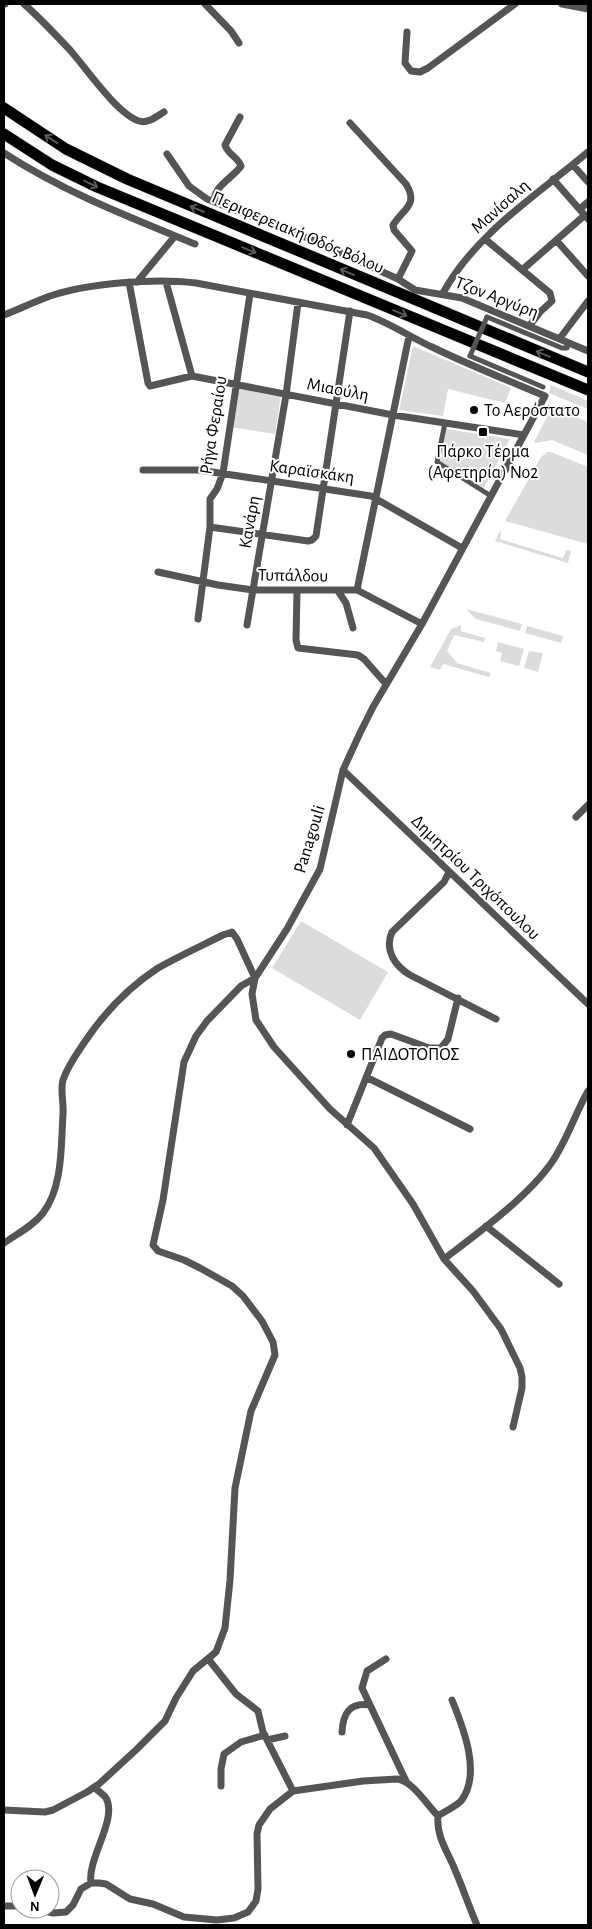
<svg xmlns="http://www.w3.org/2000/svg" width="592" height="1929" font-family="'Alegreya Sans',sans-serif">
	<rect width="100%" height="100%" fill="#fff"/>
	<path fill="#dcdcdc" d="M 413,346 L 511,388 L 505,403 L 448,389 L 443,416 L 399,410 Z
		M 551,385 L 588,401 L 588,409 L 549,393 Z
		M 237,388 L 281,395 L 275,434 L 231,427 Z
		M 552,407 L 588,422 L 588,455 L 552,440 L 536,443 L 534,442 Z
		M 446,429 L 510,439 L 484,488 L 440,461 Z
		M 547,452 L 551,452 L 588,467 L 588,544 L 505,521 L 541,457 Z
		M 500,531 L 501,532 L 500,539 L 563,558 L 566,550 L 571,551 L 568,563 L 495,541 Z
		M 466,609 L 522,624 L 520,631 L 476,619 Z
		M 461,625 L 461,631 L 485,638 L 484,642 L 454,635 L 447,651 L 457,663 L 491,673 L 489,677 L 443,664 L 440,670 L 430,667 L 451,629 Z
		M 527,626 L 563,636 L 561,643 L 525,633 Z
		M 498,642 L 524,649 L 519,666 L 500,661 L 502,653 L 496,651 Z
		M 529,651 L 543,653 L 538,672 L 524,668 Z
		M 301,921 L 388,972 L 360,1020 L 272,968 Z"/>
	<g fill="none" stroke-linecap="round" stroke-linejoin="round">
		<defs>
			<path id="primary" d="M 4,108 L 66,149 L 127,179 L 588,372
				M 4,134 L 52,165 L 97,187 L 588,390"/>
		</defs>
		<use href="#primary" stroke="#dbdbdb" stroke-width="12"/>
		<path stroke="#555" stroke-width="5" d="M 487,317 L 562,348 L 567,348 L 568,342
			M 470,356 L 543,387
			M 445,423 L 437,462 L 491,496"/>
		<path stroke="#555" stroke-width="7" d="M 4,4 L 5,4
			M 24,4 C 40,18 55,34 70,50 C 86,68 117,114 139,121 C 148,124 157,116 164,112
			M 205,4 L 231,31 L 239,43
			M 562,4 L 588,9
			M 407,32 L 405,63 L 411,71 L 420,72 L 428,68 L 515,4
			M 350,123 L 406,184 C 419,205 403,209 393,225 L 394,230 L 412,251 L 398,279
			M 4,153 C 64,192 129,217 195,244
			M 167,154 L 189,186 L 207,199 L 315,241 L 398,279 L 415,290 L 462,298 L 588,351
			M 573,165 L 588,182
			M 553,179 L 588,219
			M 215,202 C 211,188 234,177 241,166 C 238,157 228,155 225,145 L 240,117
			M 580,209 L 588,202
			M 485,239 L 550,293 L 552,301 L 540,312 L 530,325
			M 556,240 L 588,276
			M 522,270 L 585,215
			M 129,282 L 148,383 L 150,386 L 192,376 L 393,415 L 524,435
			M 137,282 L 175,236
			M 166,282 L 192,376
			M 443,293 C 476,233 537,195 588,152
			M 4,315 C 19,309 34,302 50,296 C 89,283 155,278 196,283 L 367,315 C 390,323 410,337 432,347 C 469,365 507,380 545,396 L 422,624 L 373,707 L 360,733 L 343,770 L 320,869 L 287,929 L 255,978 L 252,994 L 256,1020 L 274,1047 L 330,1109 L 374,1148 L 413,1204 L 444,1259 L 473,1291 L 501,1329 L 520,1368 L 522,1377 L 522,1388 L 513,1427
			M 560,338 L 588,301
			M 143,470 L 199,470 L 371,496 L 462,548
			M 210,527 L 308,541 L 312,540 L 316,536 L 350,311
			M 158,572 L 218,585 L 253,590 L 357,590 L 422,624
			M 357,590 L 409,336
			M 297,591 L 296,640 L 298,648 L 358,655 L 364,659 L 386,684
			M 338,591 L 346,603 L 353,628
			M 198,619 L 210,527 L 210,499 L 217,489 L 223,473 L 250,294
			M 247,625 L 286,395 L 298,303
			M 343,770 L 588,1004
			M 576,817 L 588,805
			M 449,872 L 444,882 L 392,932 C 384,950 395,966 410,975 L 496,1019
			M 368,1078 L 470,1129
			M 347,1125 L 382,1038 L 385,1035 L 391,1034 L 429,1048 L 441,1048 L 448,1039 L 458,998
			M 486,1226 L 559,1284
			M 4,1243 C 17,1234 33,1226 43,1213 C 63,1187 61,1145 63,1114 C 64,1102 60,1091 63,1080 C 68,1065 78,1052 86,1040 C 105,1012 129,987 158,968 C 179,956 201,946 223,935 L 232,932 L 237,939 L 255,978 L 241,986 L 207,1021 L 196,1036 L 184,1062 L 163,1200 L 153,1245 L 158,1251 L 184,1260 L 200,1268 L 232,1286 L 243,1296 L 262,1321 L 273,1342 L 275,1355 L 251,1411 L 235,1488 L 230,1580 L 225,1628 L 216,1652 L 193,1671 L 176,1698 L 165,1721 L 137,1749 L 99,1784 L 87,1792 L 53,1810 L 45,1812 L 4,1810
			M 444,1259 C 478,1233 528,1197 552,1162 C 567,1140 575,1114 588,1091
			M 386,1659 L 367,1671 L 362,1688 L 406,1781
			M 209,1660 L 236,1694 L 258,1711 L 263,1732 L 293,1791
			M 342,1732 C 343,1713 350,1702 370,1705
			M 267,1740 L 285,1736
			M 221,1786 L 221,1769 L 224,1754 L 241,1742 L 265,1735
			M 438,1816 C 445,1811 455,1807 461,1801 C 482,1774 463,1727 452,1700
			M 91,1883 C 87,1859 118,1819 106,1798 C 103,1794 98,1791 94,1787
			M 4,1906 L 20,1906
			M 37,1909 L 53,1913 L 66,1912 L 73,1905 L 81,1889 L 91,1883 L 99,1883 L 106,1884 L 130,1899 L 153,1904 L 184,1917 L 217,1920 L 234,1918 L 248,1912 L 256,1901 L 258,1889 L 257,1834 L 259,1825 L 270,1809 L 293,1791 L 363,1781 L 397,1779 C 412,1780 427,1805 438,1816 C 436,1837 448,1852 455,1870 C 463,1888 469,1907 477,1925"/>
		<use href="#primary" stroke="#000" stroke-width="11"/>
		<path stroke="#555" stroke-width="5" d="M 470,356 L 487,317"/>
	</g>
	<defs><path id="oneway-shaft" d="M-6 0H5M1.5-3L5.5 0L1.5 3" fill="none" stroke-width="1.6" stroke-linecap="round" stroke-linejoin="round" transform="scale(1.25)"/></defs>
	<g stroke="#595959">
		<use href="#oneway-shaft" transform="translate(51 139) rotate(-147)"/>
		<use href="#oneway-shaft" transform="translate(91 184) rotate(26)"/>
		<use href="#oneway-shaft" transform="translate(197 209) rotate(-157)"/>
		<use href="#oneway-shaft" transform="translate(249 250) rotate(22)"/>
		<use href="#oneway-shaft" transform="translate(347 272) rotate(-157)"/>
		<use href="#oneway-shaft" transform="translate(400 313) rotate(22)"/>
		<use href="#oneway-shaft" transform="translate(543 354) rotate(-157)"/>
	</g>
	<g fill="#000" stroke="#fff" stroke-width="2">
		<circle cx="474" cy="410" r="5"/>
		<rect x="478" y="427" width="10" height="10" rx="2.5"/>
		<circle cx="351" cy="1054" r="5"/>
	</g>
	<g text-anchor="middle" stroke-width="4" stroke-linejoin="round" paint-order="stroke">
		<g font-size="18" fill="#000" stroke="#fff">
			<text transform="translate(500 206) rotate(-42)" y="6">Μανίσαλη</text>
			<text transform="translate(298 232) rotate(23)" y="6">Περιφερειακή Οδός Βόλου</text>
			<text transform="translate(497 297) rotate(21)" y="6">Τζον Αργύρη</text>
			<text transform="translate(338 389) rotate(11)" y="6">Μιαούλη</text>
			<text transform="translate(213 425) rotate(-81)" y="6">Ρήγα Φεραίου</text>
			<text transform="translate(312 471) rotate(8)" y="6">Καραϊσκάκη</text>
			<text transform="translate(249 522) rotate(-80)" y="6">Κανάρη</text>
			<text transform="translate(293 575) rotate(1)" y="6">Τυπάλδου</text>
			<text transform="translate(309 839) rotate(-73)" y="6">Panagouli</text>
			<text transform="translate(476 877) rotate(44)" y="6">Δημητρίου Τριχόπουλου</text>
		</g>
		<g font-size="18" fill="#000" stroke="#fff" text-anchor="start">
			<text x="484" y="416">Το Αερόστατο</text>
			<text x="483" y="457" text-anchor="middle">Πάρκο Τέρμα<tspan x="483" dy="21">(Αφετηρία) Νο2</tspan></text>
			<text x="361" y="1060">ΠΑΙΔΟΤΟΠΟΣ</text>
		</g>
	</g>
	<rect width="592" height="1929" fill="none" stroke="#000000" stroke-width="10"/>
	<g transform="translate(35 1894) rotate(181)"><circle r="24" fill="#ffffff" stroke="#999999"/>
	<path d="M0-4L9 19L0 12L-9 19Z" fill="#000000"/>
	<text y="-8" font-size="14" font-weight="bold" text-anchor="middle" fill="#000000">N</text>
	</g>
</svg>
